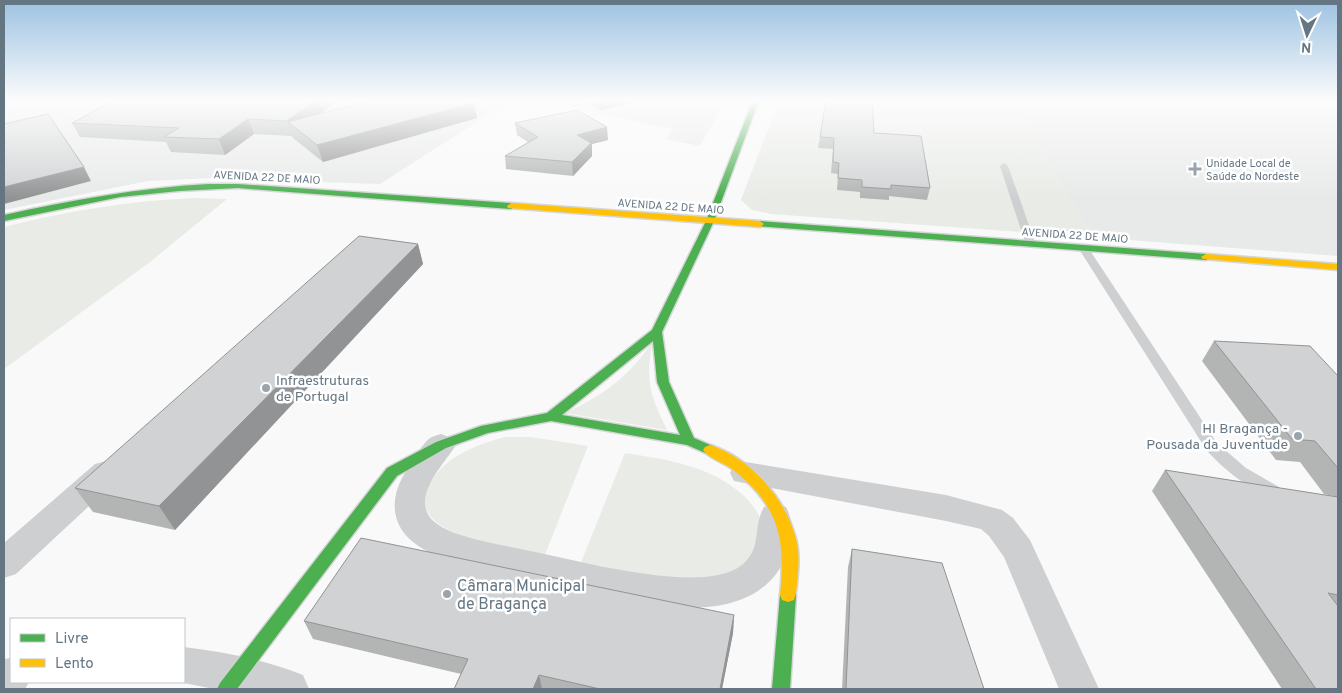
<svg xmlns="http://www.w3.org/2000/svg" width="1342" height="693" font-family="Overpass,sans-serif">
	<rect width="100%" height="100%" fill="#f9f9f9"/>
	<path fill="#e8e9e9" d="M 4,100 L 511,100 L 380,184 L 212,178 L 148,181 L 4,210 Z
		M 565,100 L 726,100 L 700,146 L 666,139 L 672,129 L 573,108 Z
		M 1013,100 L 1338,100 L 1338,256 L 1091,237 Z"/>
	<path fill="#e8ebe6" d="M 65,100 L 122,100 L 128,107 L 4,133 L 4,113 Z
		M 779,100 L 1013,100 L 1091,237 L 771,214 L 752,210 L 741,200 Z
		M 193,198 L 227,199 L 150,262 L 4,369 L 4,227 C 66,211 129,201 193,198 Z
		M 652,342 C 646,384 649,392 667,430 L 565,413 C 601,397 631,375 652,342 Z
		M 505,437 L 531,437 L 588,446 L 544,557 C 511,549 458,543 433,519 C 425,511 424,501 427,491 C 438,459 475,445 505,437 Z
		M 625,453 C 668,460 709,465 743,495 C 751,503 760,513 762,524 C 763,533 756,549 754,558 L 729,574 L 682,584 L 580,565 Z"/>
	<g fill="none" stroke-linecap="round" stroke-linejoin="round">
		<defs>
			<path id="fast" d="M 753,100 L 759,100 L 714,221 L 662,332 L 669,382 L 694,438 L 715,447 L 717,450 L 715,453 L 710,455 L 687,445 L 551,421 L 488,433 L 446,448 L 397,476 L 237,689 L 217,689 L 220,683 L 387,468 L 436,442 L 481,426 L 547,413 L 652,330 L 706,221 ZM 653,341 L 657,382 L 680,435 L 562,415 Z
				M 208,184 L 238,184 L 511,203 L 515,206 L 511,209 L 238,188 L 179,191 L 120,197 L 4,221 L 4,215 C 71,200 139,188 208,184 Z
				M 760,221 L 1206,254 L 1211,257 L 1206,260 L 757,226 L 757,222 Z
				M 788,588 L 794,590 L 796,595 L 790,689 L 772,689 L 780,595 L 782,590 Z"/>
			<path id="slow" d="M 511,203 L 760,221 L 764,224 L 760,227 L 508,208 L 507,206 Z
				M 1206,254 L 1338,264 L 1338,270 L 1203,259 L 1201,257 Z
				M 710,445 C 749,457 784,497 795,535 C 799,547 799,561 798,573 C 797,582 797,592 794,600 L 788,602 L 782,600 L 780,595 C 786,539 779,505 732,469 C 724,463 708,458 703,450 L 705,447 Z"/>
		</defs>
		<use href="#fast" stroke="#d5d6d7" stroke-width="3"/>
		<use href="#slow" stroke="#d5d6d7" stroke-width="3"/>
		<path fill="#cecfd0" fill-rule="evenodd" d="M 1004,163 L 1008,166 L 1036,245 L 1035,247 L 1031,248 L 1026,245 L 1000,166 Z
			M 1084,246 L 1089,249 L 1217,443 L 1246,468 L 1279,487 L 1281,491 L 1279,495 L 1273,497 C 1247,489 1225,470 1207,451 L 1079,249 Z"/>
		<path fill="#cecfd0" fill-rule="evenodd" d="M 441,434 L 451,438 L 456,445 C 445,463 418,489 427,512 C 431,524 452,533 464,536 C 485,543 509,546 530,551 C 578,561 627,574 676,577 C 696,578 725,578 742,565 C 763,547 752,528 764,507 L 775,503 L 786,507 C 795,523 792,546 784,561 C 744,644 595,595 528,579 C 491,570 444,566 413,542 C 392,525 390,501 402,478 C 408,468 421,445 430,438 C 433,436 438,435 441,434 Z
			M 106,461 L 117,464 L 121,472 L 117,480 L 16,574 L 4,578 L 4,543 L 95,464 Z
			M 745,462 L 946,495 L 1002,510 L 1013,518 L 1030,540 L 1099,689 L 1059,689 L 1004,557 L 989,536 L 981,529 L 946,521 L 734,481 L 730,473 L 734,465 Z
			M 184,647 C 224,652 266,660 303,675 L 309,689 L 214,689 L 184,683 L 180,682 L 184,682 Z
			M 11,658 L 11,682 L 29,682 L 25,689 L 4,689 L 4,659 Z"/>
		<use href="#fast" fill="#4caf50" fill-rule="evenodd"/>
		<use href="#slow" fill="#ffc107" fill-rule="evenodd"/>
	</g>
	<path fill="#b3b5b5" d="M 115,100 L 338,100 L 321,113 L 474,103 L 477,118 L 323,162 L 293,138 L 292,136 L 254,134 L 225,155 L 171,152 L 166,142 L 80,137 L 72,123 Z
		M 583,100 L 643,100 L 600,110 Z
		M 515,123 L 608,140 L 592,144 L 592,156 L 573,176 L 506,169 L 505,156 L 528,142 L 517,135 Z
		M 874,133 L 930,188 L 927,200 L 889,196 L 889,200 L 860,198 L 860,192 L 837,190 L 838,174 L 831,173 L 833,149 L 818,148 L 820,137 Z
		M 418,244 L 423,264 L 175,530 L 93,512 L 75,488 Z
		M 1214,341 L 1338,376 L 1338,497 L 1324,494 L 1300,462 L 1276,460 L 1202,361 Z
		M 1165,470 L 1338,497 L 1338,689 L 1282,689 L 1152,491 Z
		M 852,549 L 984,689 L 842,689 L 848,567 Z
		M 734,615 L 733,633 L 722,689 L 454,689 L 461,674 L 313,639 L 304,621 Z"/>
	<path fill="#929394" d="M 316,100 L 338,100 L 299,131 L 288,122 L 292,136 L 287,121 Z
		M 606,100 L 643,100 L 600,110 L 599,102 Z
		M 474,103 L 477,118 L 323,162 L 317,145 Z
		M 248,119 L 254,134 L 225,155 L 219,139 Z
		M 607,127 L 608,140 L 592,144 L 592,156 L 573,176 L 572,162 L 577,135 Z
		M 84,167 L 91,181 L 4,204 L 4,187 Z
		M 418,244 L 423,264 L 175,530 L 159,506 Z
		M 734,615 L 733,633 L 722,689 L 720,689 Z
		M 539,675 L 542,689 L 533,689 Z"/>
	<path fill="#d0d2d3" stroke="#929394" d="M 115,100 L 316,100 L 287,121 L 248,119 L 219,139 L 164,137 L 179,128 L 72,123 Z
		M 373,100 L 470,100 L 474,103 L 317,145 L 288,122 Z
		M 596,100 L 606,100 L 599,102 Z
		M 826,100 L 872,100 L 874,133 L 921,136 L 930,188 L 891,185 L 891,189 L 862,187 L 862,180 L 838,178 L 839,163 L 833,162 L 834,138 L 820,137 Z
		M 577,110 L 607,127 L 577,135 L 591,143 L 572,162 L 505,156 L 538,137 L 515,123 Z
		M 48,114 L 84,167 L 4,187 L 4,124 Z
		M 359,236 L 418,244 L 159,506 L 75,488 Z
		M 1214,341 L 1310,346 L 1338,376 L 1338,468 L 1315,441 L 1292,439 Z
		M 1165,470 L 1338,497 L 1338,595 L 1328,593 L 1338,606 L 1338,689 L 1316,689 Z
		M 361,538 L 734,615 L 720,689 L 600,689 L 539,675 L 533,689 L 454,689 L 468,659 L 304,621 Z
		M 852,549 L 942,563 L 984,689 L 846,689 Z"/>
	<linearGradient id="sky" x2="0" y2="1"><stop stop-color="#9dc2e2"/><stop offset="0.51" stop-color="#fcfcfc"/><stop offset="1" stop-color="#fcfcfc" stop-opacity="0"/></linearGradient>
	<rect width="1342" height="198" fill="url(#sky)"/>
	<g fill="#99a4ac" stroke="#fff" stroke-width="2">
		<path d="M1192.5 161.5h5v5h5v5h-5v5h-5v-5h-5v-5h5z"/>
		<circle cx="266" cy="388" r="5"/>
		<circle cx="1298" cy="436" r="5"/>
		<circle cx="447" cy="594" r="5"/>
	</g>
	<g text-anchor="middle" stroke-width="5" stroke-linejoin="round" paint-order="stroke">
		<g font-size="11" fill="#657683" stroke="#fff" text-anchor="start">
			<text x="1206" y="167">Unidade Local de<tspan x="1206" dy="13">Saúde do Nordeste</tspan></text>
		</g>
		<g font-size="11" fill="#657683" stroke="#fff">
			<text transform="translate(267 177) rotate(3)" y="4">AVENIDA 22 DE MAIO</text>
			<text transform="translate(671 206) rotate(4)" y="4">AVENIDA 22 DE MAIO</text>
			<text transform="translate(1075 235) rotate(4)" y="4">AVENIDA 22 DE MAIO</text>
		</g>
		<g font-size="14" fill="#657683" stroke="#fff" text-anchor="start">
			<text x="276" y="385">Infraestruturas<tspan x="276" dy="16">de Portugal</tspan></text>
			<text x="1288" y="433" text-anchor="end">HI Bragança -<tspan x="1288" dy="16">Pousada da Juventude</tspan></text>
		</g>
		<g font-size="16" fill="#657683" stroke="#fff" text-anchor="start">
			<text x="457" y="591">Câmara Municipal<tspan x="457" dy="18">de Bragança</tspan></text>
		</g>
	</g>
	<rect width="1342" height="693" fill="none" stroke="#657683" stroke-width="10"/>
	<rect x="10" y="618" width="175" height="65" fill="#ffffff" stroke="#c1c8cd"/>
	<rect x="20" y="634" width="25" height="8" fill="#4caf50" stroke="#c1c8cd"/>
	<text x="55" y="643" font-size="15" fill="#657683">Livre</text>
	<rect x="20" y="659" width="25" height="8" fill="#ffc107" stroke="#c1c8cd"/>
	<text x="55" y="668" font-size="15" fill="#657683">Lento</text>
	<g transform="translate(1307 35) rotate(184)" stroke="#ffffff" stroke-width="4" paint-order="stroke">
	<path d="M0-4L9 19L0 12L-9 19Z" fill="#657683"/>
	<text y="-8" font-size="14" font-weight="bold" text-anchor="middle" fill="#657683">N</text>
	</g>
</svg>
